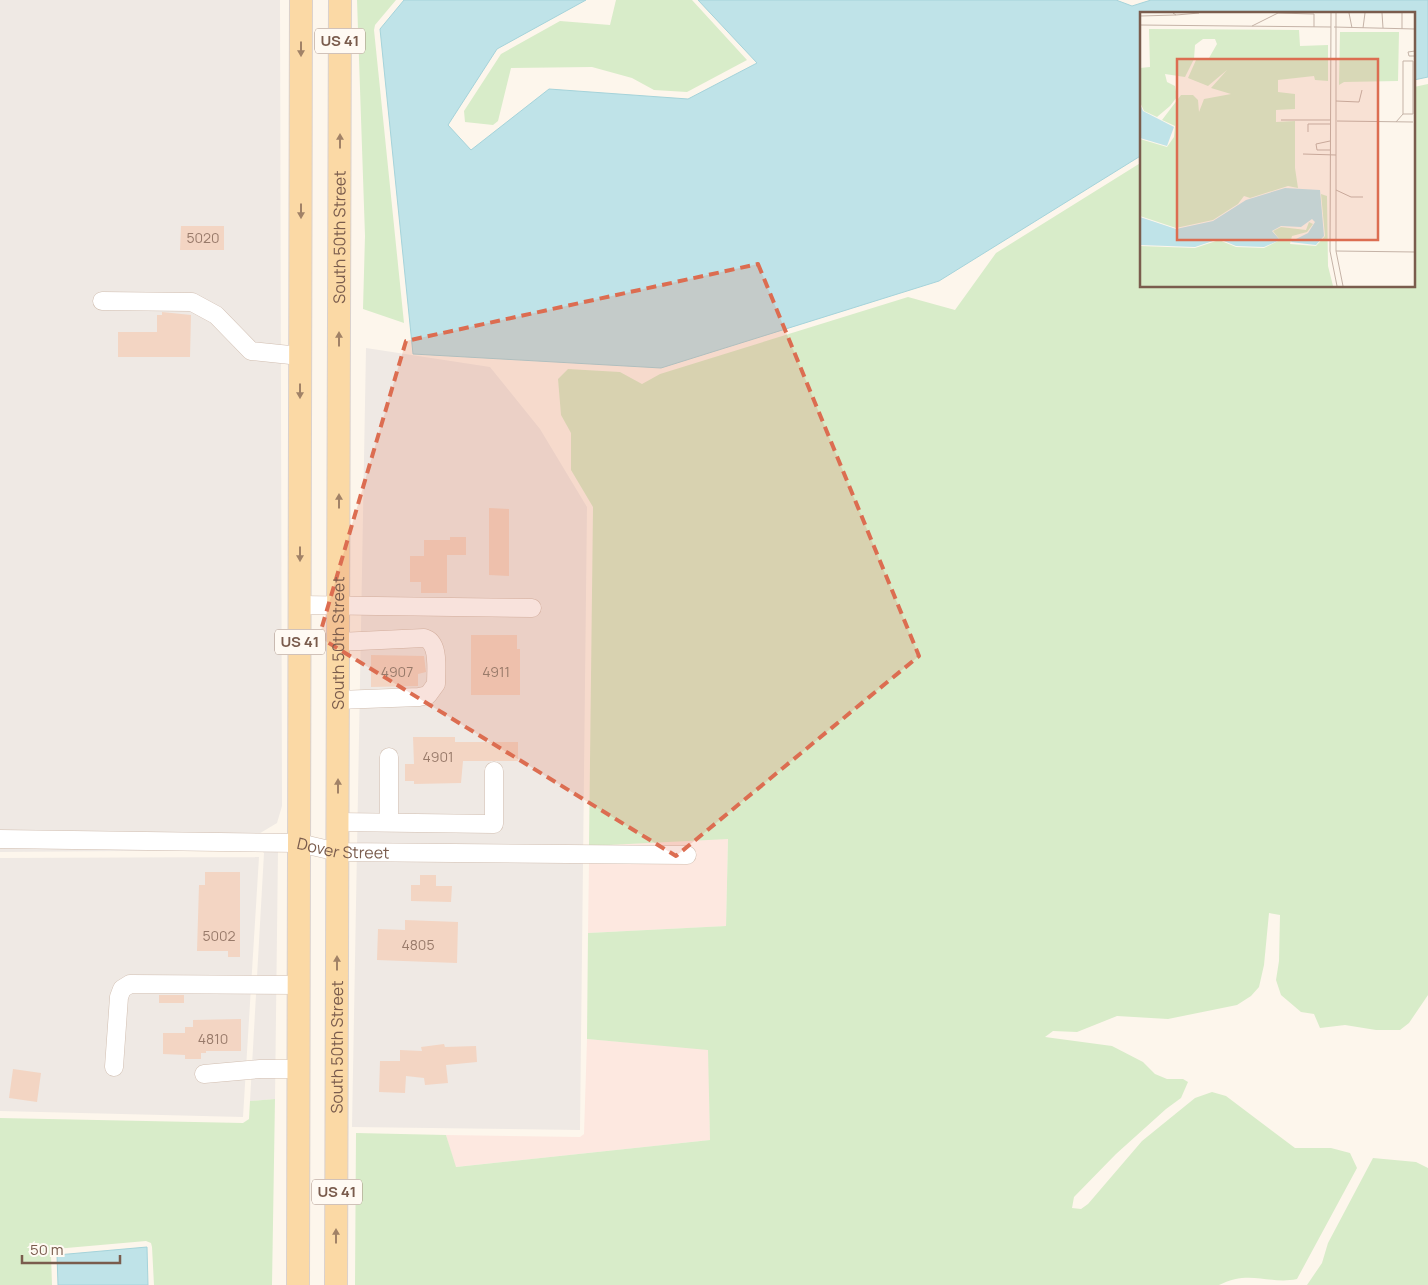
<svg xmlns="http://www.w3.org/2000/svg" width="1428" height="1285" font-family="Manrope,sans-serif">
	<rect width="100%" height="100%" fill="#fdf6ec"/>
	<path fill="#fde8e0" d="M 728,838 L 726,926 L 588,933 L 589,862 L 694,862 L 693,848 L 589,846 Z
		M 587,1039 L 709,1049 L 710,1140 L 455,1167 L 446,1135 L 580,1137 L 584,1134 Z"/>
	<path fill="#efe9e4" d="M 0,0 L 280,0 L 282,806 L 277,823 L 257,835 L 0,840 Z
		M 366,348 L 490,367 L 540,429 L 587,507 L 580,1130 L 352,1127 Z
		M 0,847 L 278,850 L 275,1099 L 250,1101 L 264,853 L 261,850 L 0,852 Z
		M 259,857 L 243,1117 L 0,1111 L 0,858 Z"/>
	<path fill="#d8ecc9" d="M 357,0 L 396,0 L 375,25 L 374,30 L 404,323 L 363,309 L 365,236 Z
		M 616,0 L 692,0 L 747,60 L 687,92 L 654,90 L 632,78 L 592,67 L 511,68 L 498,121 L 493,125 L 465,122 L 464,111 L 501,54 L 560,21 L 610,25 Z
		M 1428,84 L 1428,995 L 1409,1023 L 1400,1030 L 1376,1030 L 1345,1025 L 1320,1028 L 1314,1014 L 1301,1012 L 1281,995 L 1276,980 L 1279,961 L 1280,915 L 1269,913 L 1264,965 L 1259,987 L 1251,996 L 1237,1005 L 1168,1019 L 1117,1016 L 1077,1032 L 1053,1031 L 1045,1037 L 1112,1046 L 1143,1062 L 1155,1074 L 1167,1079 L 1183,1079 L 1188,1082 L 1181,1098 L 1166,1109 L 1116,1154 L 1074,1197 L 1072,1208 L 1081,1209 L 1088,1204 L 1142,1141 L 1195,1098 L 1212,1092 L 1226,1096 L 1295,1148 L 1331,1148 L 1350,1153 L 1357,1168 L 1297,1279 C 1269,1285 1250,1269 1219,1285 L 355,1285 L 356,1133 L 446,1135 L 456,1167 L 710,1140 L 708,1050 L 587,1039 L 588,933 L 726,926 L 728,839 L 589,846 L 593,507 L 571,470 L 571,433 L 561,415 L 558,379 L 568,369 L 620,372 L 642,384 L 660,374 L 908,297 L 955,310 L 996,253 L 1142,162 L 1142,286 L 1414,286 L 1414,87 Z
		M 275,1099 L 272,1285 L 154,1285 L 152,1247 L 151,1243 L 146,1241 L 55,1249 L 51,1255 L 52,1285 L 0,1285 L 0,1118 L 243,1123 L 249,1119 L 250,1101 Z
		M 1373,1158 L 1416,1162 L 1428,1168 L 1428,1285 L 1307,1285 L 1322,1263 L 1328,1243 Z"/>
	<path fill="#bfe3e8" stroke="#a5d3da" d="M 404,0 L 586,0 L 497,49 L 448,125 L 471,150 L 549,89 L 688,99 L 757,63 L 698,0 L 1116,0 L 1132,6 L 1151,0 L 1428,0 L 1428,77 L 1414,80 L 1414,14 L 1142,14 L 1142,155 L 939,281 L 661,368 L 413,354 L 380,29 Z
		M 147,1247 L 148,1285 L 58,1285 L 57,1255 Z"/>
	<path fill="#f3d5c3" d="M 181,226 L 224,226 L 224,250 L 180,250 Z
		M 162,312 L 191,315 L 190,357 L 118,357 L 118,332 L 157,332 L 157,315 L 162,315 Z
		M 489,508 L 509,509 L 509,576 L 489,575 Z
		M 450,537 L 466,537 L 466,555 L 447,555 L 447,593 L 421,593 L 421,582 L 410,582 L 410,556 L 424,556 L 424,540 L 450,540 Z
		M 471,635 L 517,635 L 517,649 L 520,649 L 520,695 L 471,695 Z
		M 371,655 L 424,656 L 426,672 L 418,674 L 418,686 L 371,687 Z
		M 413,737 L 455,737 L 455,742 L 518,742 L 518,761 L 463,761 L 461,783 L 414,784 L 414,781 L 405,781 L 405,764 L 414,764 Z
		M 205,872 L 240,872 L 240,957 L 228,957 L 228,951 L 197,951 L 199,885 L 205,885 Z
		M 420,875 L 436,875 L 436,886 L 452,886 L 451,902 L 411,901 L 411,885 L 420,885 Z
		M 405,920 L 458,922 L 457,963 L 377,960 L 378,929 L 405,930 Z
		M 159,995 L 184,995 L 184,1003 L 159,1003 Z
		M 241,1019 L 241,1051 L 206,1051 L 206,1053 L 201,1053 L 201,1059 L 185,1059 L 185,1055 L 163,1054 L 163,1033 L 185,1033 L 185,1027 L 193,1027 L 193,1020 Z
		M 444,1044 L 445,1047 L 476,1046 L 477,1062 L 446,1065 L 448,1083 L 425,1085 L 424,1078 L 406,1076 L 405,1093 L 379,1092 L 380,1061 L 400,1061 L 400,1050 L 422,1051 L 421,1047 Z
		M 13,1069 L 41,1073 L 37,1102 L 9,1098 Z"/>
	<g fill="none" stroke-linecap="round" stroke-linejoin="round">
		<defs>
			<g id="minor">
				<path d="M 102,301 L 192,302 L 216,315 L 251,351 L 300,356"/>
				<path d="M 300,605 L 532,608"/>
				<path d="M 338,700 L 419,697 L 428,695 L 436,684 C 436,669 440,642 424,638 L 338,642"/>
				<path d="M 338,822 L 494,824 L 494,771"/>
				<path d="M 389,822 L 389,757"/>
				<path id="s1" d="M 0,839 L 299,843 L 338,852 L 687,855"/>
				<path d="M 114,1067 L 119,997 L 122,989 L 130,984 L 299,985"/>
				<path d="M 204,1074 L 260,1069 L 299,1069"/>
			</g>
			<g id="major">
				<path d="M 298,1285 L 301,0"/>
				<path id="s2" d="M 336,1285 L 340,0"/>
			</g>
		</defs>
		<use href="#minor" stroke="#d1beb0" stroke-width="19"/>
		<use href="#major" stroke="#dad1cd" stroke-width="24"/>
		<use href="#minor" stroke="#fff" stroke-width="18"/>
		<use href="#major" stroke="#fbd9a5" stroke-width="22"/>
	</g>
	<defs><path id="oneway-solid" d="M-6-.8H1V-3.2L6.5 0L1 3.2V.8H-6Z" transform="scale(1.25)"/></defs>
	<g fill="#a18267">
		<use href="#oneway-solid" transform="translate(301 49) rotate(90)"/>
		<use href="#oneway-solid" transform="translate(340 141) rotate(-90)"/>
		<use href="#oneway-solid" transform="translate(301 211) rotate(90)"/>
		<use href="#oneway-solid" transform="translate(339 339) rotate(-90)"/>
		<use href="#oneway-solid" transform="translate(300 391) rotate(90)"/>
		<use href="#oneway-solid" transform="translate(339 501) rotate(-90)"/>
		<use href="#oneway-solid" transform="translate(300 554) rotate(90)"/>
		<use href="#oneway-solid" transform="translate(338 786) rotate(-90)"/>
		<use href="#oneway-solid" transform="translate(337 963) rotate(-90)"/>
		<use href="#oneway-solid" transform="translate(336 1236) rotate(-90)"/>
	</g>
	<path fill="#dc6d51" fill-opacity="0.2" stroke="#dc6d51" stroke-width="4" stroke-dasharray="10 6" stroke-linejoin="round" d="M 758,264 L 919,656 L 676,856 L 319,637 L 406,341 Z"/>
	<g text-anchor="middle" stroke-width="4.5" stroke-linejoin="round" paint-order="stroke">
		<g font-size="14" fill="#987a6a">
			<text x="203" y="243">5020</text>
			<text x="397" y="677">4907</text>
			<text x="496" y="677">4911</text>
			<text x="438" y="762">4901</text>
			<text x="219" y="941">5002</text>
			<text x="418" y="950">4805</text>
			<text x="213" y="1044">4810</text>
		</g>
		<g fill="#fffaf3" stroke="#a28b7f" stroke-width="1">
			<rect x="315" y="28.5" width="50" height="25" rx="4"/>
			<rect x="275" y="629.5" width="50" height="25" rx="4"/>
			<rect x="312" y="1179.5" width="50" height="25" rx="4"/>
		</g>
		<g font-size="15" font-weight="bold" fill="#7a5c4d">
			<text x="340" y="46">US 41</text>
			<text x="300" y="647">US 41</text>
			<text x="337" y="1197">US 41</text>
		</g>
		<g font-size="16" fill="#7a5c4d" stroke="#fffaf3">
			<text dy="6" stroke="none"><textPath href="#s2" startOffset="1048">South 50th Street</textPath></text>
			<text dy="6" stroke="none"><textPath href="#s2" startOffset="642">South 50th Street</textPath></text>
			<text dy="6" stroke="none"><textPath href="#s1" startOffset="344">Dover Street</textPath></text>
			<text dy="6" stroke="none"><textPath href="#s2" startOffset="238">South 50th Street</textPath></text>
		</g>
	</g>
	<g transform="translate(1140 12)">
		<rect width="275" height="275" fill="#fdf6ec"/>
		<path d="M 9,17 L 159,18 L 160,34 L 188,33 L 188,69 L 175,68 L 174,64 L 138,68 L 138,80 L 155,82 L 155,97 L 136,98 L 136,110 L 155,109 L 155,156 L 158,176 L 148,174 L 110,186 L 104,184 L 98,192 L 73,208 L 36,216 L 0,204 L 0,127 L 27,135 L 34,125 L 35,114 L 22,108 L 41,83 L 53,83 L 58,88 L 59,100 L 64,87 L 91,82 L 71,76 L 87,58 L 68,74 L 48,66 L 56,48 L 69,46 L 77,32 L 75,27 L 63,27 L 55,33 L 54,47 L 45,65 L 25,62 L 27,70 L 35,74 L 37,85 L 30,94 L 17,105 L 4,99 L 0,90 L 0,56 L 10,55 ZM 200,20 L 259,20 L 258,69 L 204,70 L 199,73 ZM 181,182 L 187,184 L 188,254 L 193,274 L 0,274 L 0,234 L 55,236 L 79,228 L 96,235 L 124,236 L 140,228 L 133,219 L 141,215 L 166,218 L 169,210 L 173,212 L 167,220 L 152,224 L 150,232 L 176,234 L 185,224 Z" fill="#d8ecc9"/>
		<path d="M 0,92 L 3,99 L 34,115 L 27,134 L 0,126 ZM 145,176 L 180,178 L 184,224 L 176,233 L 150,230 L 168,221 L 175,210 L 172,207 L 161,215 L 141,214 L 132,219 L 140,228 L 124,235 L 96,234 L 79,227 L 55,235 L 0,233 L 0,205 L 36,217 L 73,209 L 106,188 Z" fill="#bfe3e8"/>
		<path fill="none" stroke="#c5b3a7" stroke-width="1" d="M 33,1 L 36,3 L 59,1M 191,1 L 190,239 L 197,274M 196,1 L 196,239 L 203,274M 209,1 L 212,16M 242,1 L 243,16M 0,4 L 36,3M 0,13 L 191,15M 112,14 L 138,1 L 174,2 L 174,15M 194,15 L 275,17M 223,16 L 225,1M 262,17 L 262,1M 275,39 L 268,40 L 269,44 L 275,44M 196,89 L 219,90 L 222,78M 141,108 L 191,108M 197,109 L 273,110M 256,110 L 263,102 L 263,49 L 273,49 L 273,102 L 263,102M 168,120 L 168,112 L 190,112M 190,138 L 177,138 L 176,132 L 190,129M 163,142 L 196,143M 196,178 L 211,185 L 223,185M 196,239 L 275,240"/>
		<path fill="#dc6d51" fill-opacity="0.15" stroke="#dc6d51" stroke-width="2.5" d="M 37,47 L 238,47 L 238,228 L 37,228 Z"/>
		<rect width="275" height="275" fill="none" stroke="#7a5c4d" stroke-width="2.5"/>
	</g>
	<path d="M22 1255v8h98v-8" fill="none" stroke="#7a5c4d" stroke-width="2.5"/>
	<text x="30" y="1255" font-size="15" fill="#7a5c4d" stroke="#fffaf3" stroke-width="4" paint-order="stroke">50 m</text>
</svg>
